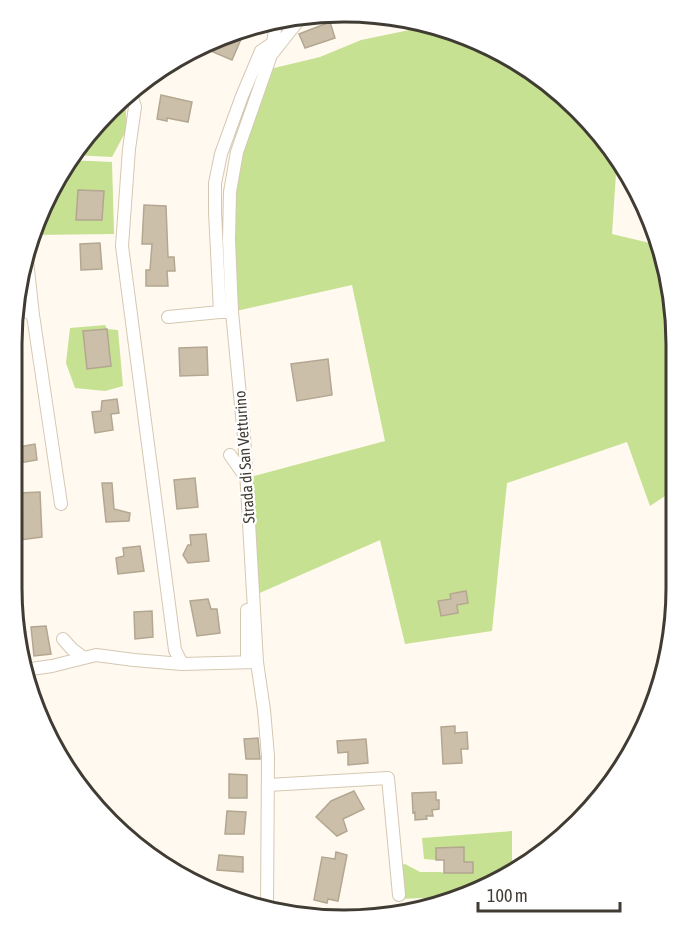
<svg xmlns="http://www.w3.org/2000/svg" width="688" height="932" font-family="'Asap Condensed',sans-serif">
	<rect width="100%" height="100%" fill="#fff9f0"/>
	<path fill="#c6e191" d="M 424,27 L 510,57 L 608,142 L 617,158 L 612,234 L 658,245 L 673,300 L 674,490 L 650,506 L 627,442 L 507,483 L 492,631 L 405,644 L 380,540 L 253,596 L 247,478 L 385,441 L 352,285 L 232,312 L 230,192 L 266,70 L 320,57 L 361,40 Z
		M 125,99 L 127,129 L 112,157 L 73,155 Z
		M 68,160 L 112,162 L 114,234 L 34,235 Z
		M 105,325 L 107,329 L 118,330 L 123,386 L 105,391 L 75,388 L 66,363 L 70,328 Z
		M 512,831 L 512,870 L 463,896 L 401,899 L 399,866 L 405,864 L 420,872 L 441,872 L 444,873 L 473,872 L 473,862 L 464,862 L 464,847 L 436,848 L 436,860 L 424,859 L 422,838 Z"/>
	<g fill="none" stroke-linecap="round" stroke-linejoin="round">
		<path stroke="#6ca9f0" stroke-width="3" d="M 16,620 L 25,632 L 23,652"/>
	</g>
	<path fill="#ccbfa9" stroke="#b3a791" stroke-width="1.5" d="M 330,22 L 335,38 L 305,48 L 299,34 Z
		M 245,30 L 232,60 L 206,49 Z
		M 161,95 L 192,102 L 188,122 L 167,118 L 167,121 L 157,119 Z
		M 78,190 L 104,191 L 102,220 L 76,220 Z
		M 144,205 L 166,206 L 168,257 L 174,257 L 175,271 L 167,271 L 168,286 L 146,286 L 146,270 L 150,270 L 152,244 L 142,244 Z
		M 100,243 L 102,269 L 81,270 L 80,244 Z
		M 107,329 L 111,366 L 87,369 L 83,331 Z
		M 207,347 L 208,375 L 180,376 L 179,348 Z
		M 328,359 L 332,395 L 297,401 L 291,364 Z
		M 117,399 L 119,413 L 111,414 L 113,430 L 95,433 L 92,412 L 101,411 L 102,401 Z
		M 35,444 L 37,460 L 14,464 L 12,448 Z
		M 195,478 L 198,507 L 177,509 L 174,480 Z
		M 102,483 L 112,483 L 114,509 L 130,513 L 129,521 L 106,522 Z
		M 40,492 L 42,537 L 20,540 L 19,493 Z
		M 206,534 L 209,561 L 188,563 L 183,555 L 188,545 L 191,545 L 190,535 Z
		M 140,546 L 144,571 L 118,574 L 116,558 L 124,556 L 123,548 Z
		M 466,591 L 468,603 L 457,605 L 458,613 L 441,616 L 438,601 L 451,599 L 450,594 Z
		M 208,599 L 211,609 L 217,609 L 220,633 L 197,636 L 190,601 Z
		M 152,611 L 153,637 L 135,639 L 134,612 Z
		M 46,626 L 51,654 L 34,656 L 31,627 Z
		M 455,726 L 455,733 L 467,732 L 468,749 L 461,749 L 462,763 L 443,764 L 441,727 Z
		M 258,738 L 260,759 L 246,759 L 244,739 Z
		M 366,739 L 368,763 L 348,765 L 348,752 L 338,753 L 337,741 Z
		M 229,774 L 247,775 L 247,798 L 229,798 Z
		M 354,791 L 364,809 L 343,819 L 347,831 L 337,836 L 316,817 L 331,801 Z
		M 436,792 L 436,800 L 439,800 L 439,809 L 432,810 L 433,816 L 426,816 L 427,819 L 415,820 L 415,812 L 413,813 L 412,793 Z
		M 227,811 L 246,812 L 244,834 L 225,834 Z
		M 464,847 L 464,862 L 473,862 L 473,873 L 444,873 L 444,860 L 436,860 L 436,848 Z
		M 336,852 L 347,855 L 338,901 L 328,899 L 327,903 L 314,900 L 322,857 L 335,859 Z
		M 219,855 L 243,857 L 243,872 L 217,870 Z"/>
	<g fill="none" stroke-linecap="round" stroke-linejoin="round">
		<defs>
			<path id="minor" d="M 272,51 L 276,22
				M 129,94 L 132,97 L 135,107 L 129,149 L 122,246 L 175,650 L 182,664 L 257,662
				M 26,251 L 33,315 L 61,504
				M 16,305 L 33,315
				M 232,312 L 220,312 L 215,212 L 215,183 L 221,154 L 242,96 L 261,51 L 273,43
				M 168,317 L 220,312
				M 230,455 L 247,479
				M 247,610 L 247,661
				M 63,639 L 72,649 L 84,658
				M 23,669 L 31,669 L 52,666 L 96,655 L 134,660 L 182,664
				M 268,785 L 388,778 L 399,895
				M 267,909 L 268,756 L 264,710 L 257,662 L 244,436 L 232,312 L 229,240 L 230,192 L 237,152 L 271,55 L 298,21"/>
		</defs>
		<use href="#minor" stroke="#d5c8b2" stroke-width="14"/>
		<use href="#minor" stroke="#fff" stroke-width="12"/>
	</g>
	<g text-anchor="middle" stroke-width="4.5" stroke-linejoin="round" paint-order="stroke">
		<g font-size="16" fill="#413c33" stroke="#fff">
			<text transform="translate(244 457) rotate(-94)" y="6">Strada di San Vetturino</text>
		</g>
	</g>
	<path d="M0 0H688V932H0ZM344 22H344A322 322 0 0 1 666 344V588A322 322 0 0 1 344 910H344A322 322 0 0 1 22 588V344A322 322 0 0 1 344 22Z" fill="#fff" fill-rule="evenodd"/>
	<path fill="none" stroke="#413c33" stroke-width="3" d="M344 22H344A322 322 0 0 1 666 344V588A322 322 0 0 1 344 910H344A322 322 0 0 1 22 588V344A322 322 0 0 1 344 22Z"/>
	<path d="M478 902v9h142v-9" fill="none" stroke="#413c33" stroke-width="3"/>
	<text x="487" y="902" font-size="18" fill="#413c33" stroke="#ffffff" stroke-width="4.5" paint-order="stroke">100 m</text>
</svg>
